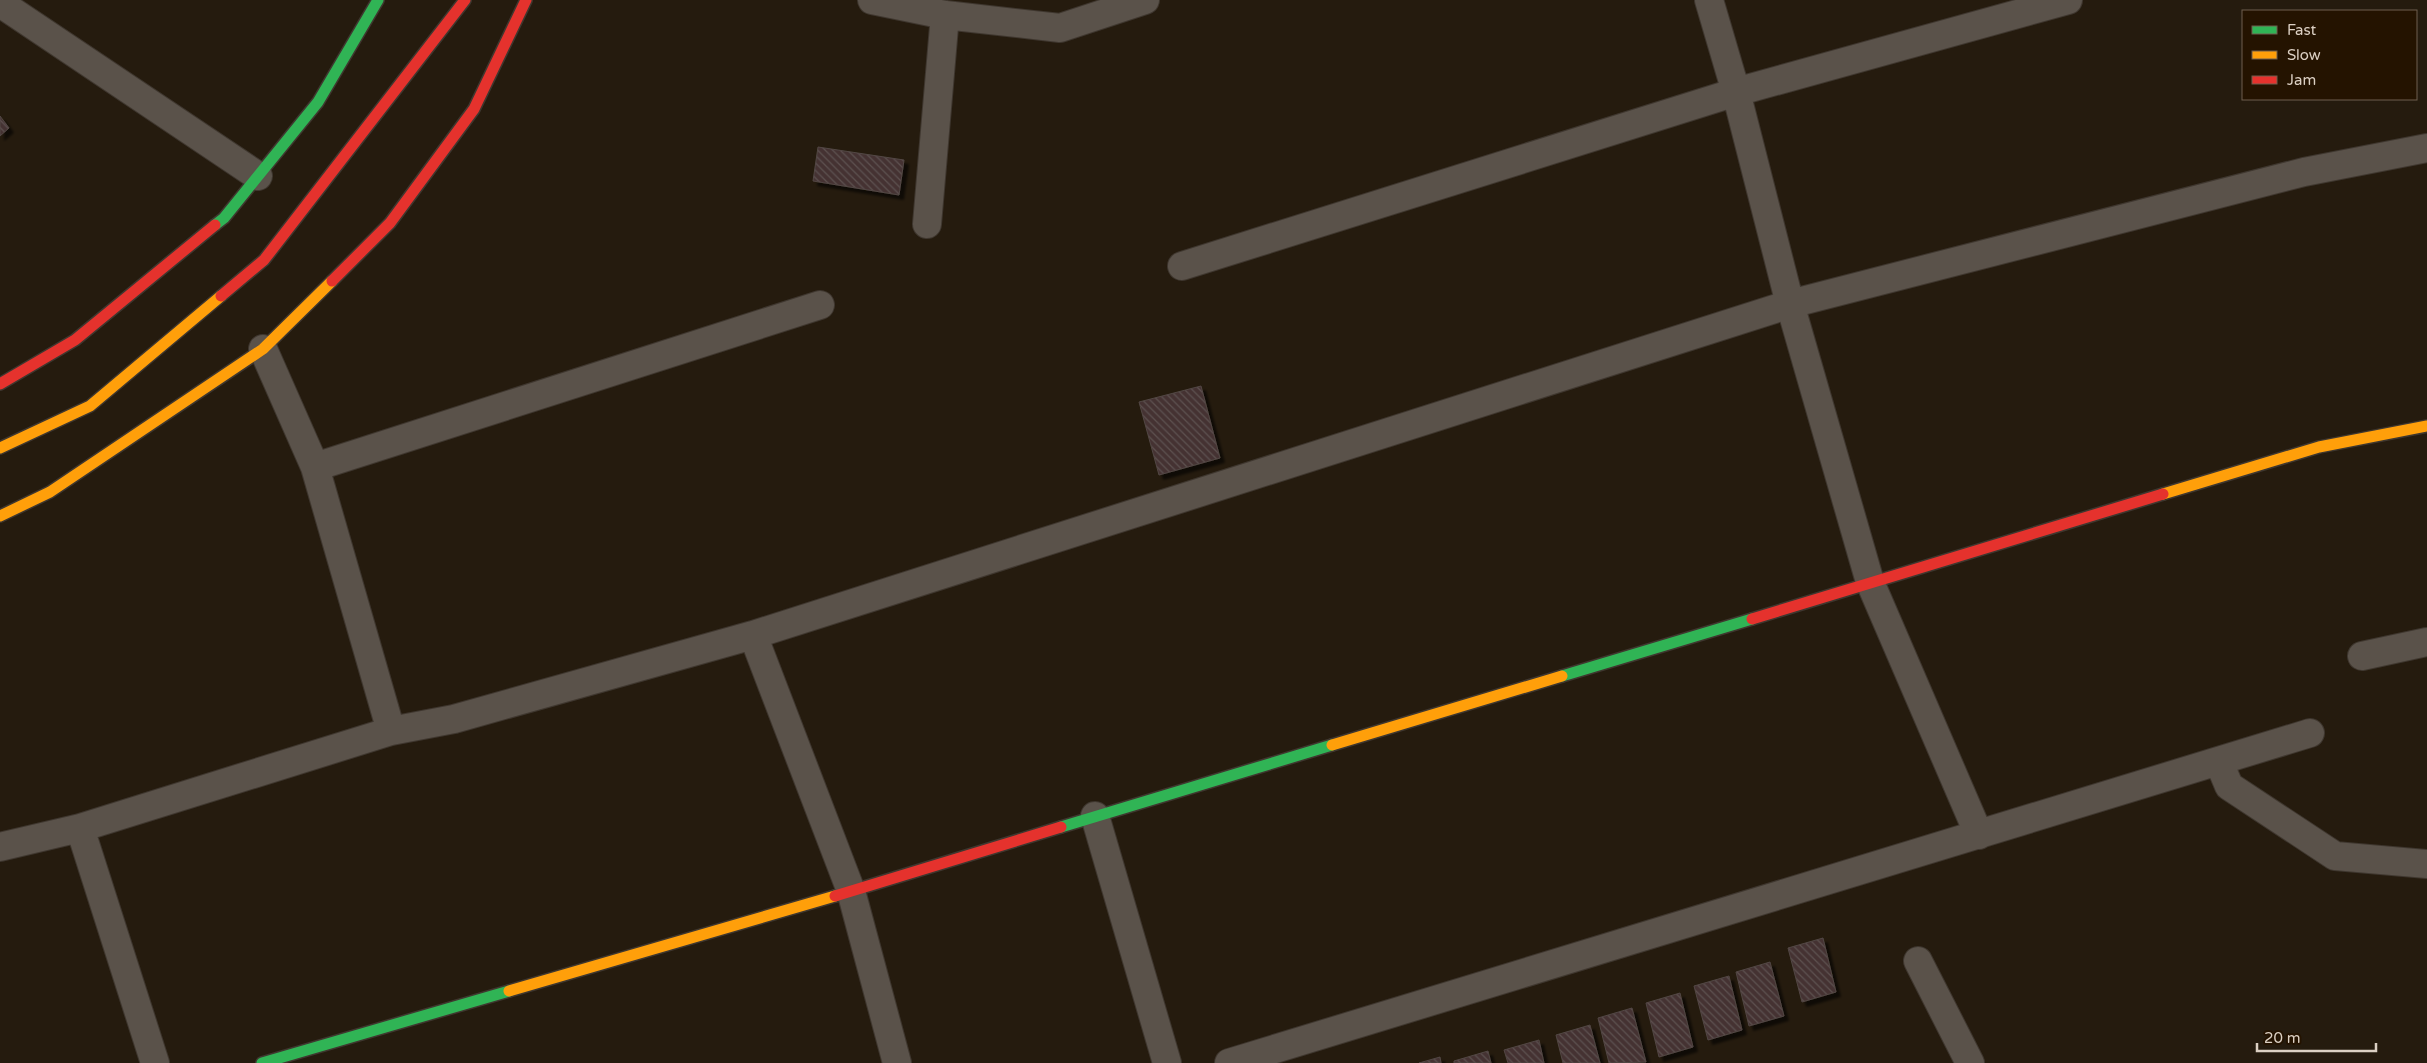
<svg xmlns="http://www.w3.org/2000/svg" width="2427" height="1063" font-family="'Varela Round',sans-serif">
	<defs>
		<pattern id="building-back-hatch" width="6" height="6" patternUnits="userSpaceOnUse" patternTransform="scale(1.25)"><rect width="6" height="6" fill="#433"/><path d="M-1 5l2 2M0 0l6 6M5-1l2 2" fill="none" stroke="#5e504f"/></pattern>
		<filter id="shadow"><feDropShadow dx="4.5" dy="4.5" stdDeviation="1" flood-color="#0009"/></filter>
	</defs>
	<rect width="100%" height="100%" fill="#251b0e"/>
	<path fill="url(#building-back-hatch)" stroke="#524744" filter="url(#shadow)" d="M 0,116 L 9,128 L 0,136 Z
		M 818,147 L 904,160 L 899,195 L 813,181 Z
		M 1201,386 L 1220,458 L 1159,475 L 1139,402 Z
		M 1823,938 L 1836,992 L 1802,1002 L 1788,948 Z
		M 1770,962 L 1784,1016 L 1749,1026 L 1736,972 Z
		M 1729,976 L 1742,1030 L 1708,1040 L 1694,986 Z
		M 1680,993 L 1693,1047 L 1659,1057 L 1646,1003 Z
		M 1632,1008 L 1646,1062 L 1609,1063 L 1598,1018 Z
		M 1590,1025 L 1600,1063 L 1563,1063 L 1556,1035 Z
		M 1539,1040 L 1544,1063 L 1508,1063 L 1504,1050 Z
		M 1488,1051 L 1491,1063 L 1454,1063 L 1454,1061 Z
		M 1440,1057 L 1441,1063 L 1419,1063 Z"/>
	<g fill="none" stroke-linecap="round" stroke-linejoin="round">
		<defs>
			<path id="street" d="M 872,0 L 945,15 L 1060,28 L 1145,0
				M 1709,0 L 1736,92 L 1790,304 L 1870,582 L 1979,835
				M 0,3 L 258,176
				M 927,224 L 945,15
				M 1182,266 L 1736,92 L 2068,0
				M 263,349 L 315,467
				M 753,635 L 1790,304 L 2304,172 L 2427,148
				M 2362,656 L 2427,642
				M 391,731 L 315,467 L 820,305
				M 2219,762 L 2229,786 L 2335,856 L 2427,864
				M 1095,816 L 1167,1063
				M 80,828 L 155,1063
				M 0,847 L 80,828 L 391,731 L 454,719 L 753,635 L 851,891 L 897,1063
				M 1918,961 L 1970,1063
				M 1229,1063 L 2310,733"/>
			<path id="fast" d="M 215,225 L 224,218 L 318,102 L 378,0
				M 1562,676 L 1752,619
				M 1061,827 L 1332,745
				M 262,1063 L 509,991"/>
			<path id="slow" d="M 0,448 L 90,406 L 221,296
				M 2163,494 L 2319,447 L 2427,426
				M 0,516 L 50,492 L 263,349 L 332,281
				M 1332,745 L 1562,676
				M 509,991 L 835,896"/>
			<path id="jam" d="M 332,281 L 390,223 L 474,109 L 526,0
				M 221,296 L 264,260 L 465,0
				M 0,384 L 75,340 L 215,225
				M 1752,619 L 2163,494
				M 835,896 L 1061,827"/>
		</defs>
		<use href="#street" stroke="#3f372f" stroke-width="30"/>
		<use href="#fast" stroke="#3f372f" stroke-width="14"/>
		<use href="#slow" stroke="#3f372f" stroke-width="14"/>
		<use href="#jam" stroke="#3f372f" stroke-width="14"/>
		<use href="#street" stroke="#5a524a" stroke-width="28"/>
		<use href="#fast" stroke="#30b455" stroke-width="11"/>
		<use href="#slow" stroke="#ff9f0a" stroke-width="11"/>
		<use href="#jam" stroke="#e5322d" stroke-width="11"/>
	</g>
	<rect x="2242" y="10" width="175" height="90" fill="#241300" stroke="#6e5f4e"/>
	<rect x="2252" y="26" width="25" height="8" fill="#30b455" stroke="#6e5f4e"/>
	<text x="2287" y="35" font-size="15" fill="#dcd0c3">Fast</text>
	<rect x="2252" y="51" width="25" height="8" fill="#ff9f0a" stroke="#6e5f4e"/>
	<text x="2287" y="60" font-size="15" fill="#dcd0c3">Slow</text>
	<rect x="2252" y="76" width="25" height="8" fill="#e5322d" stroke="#6e5f4e"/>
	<text x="2287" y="85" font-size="15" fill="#dcd0c3">Jam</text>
	<path d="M2257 1043v8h119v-8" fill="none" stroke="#dcd0c3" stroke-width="2.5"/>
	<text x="2264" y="1043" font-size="15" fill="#dcd0c3" stroke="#241300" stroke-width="4" paint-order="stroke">20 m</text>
</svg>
